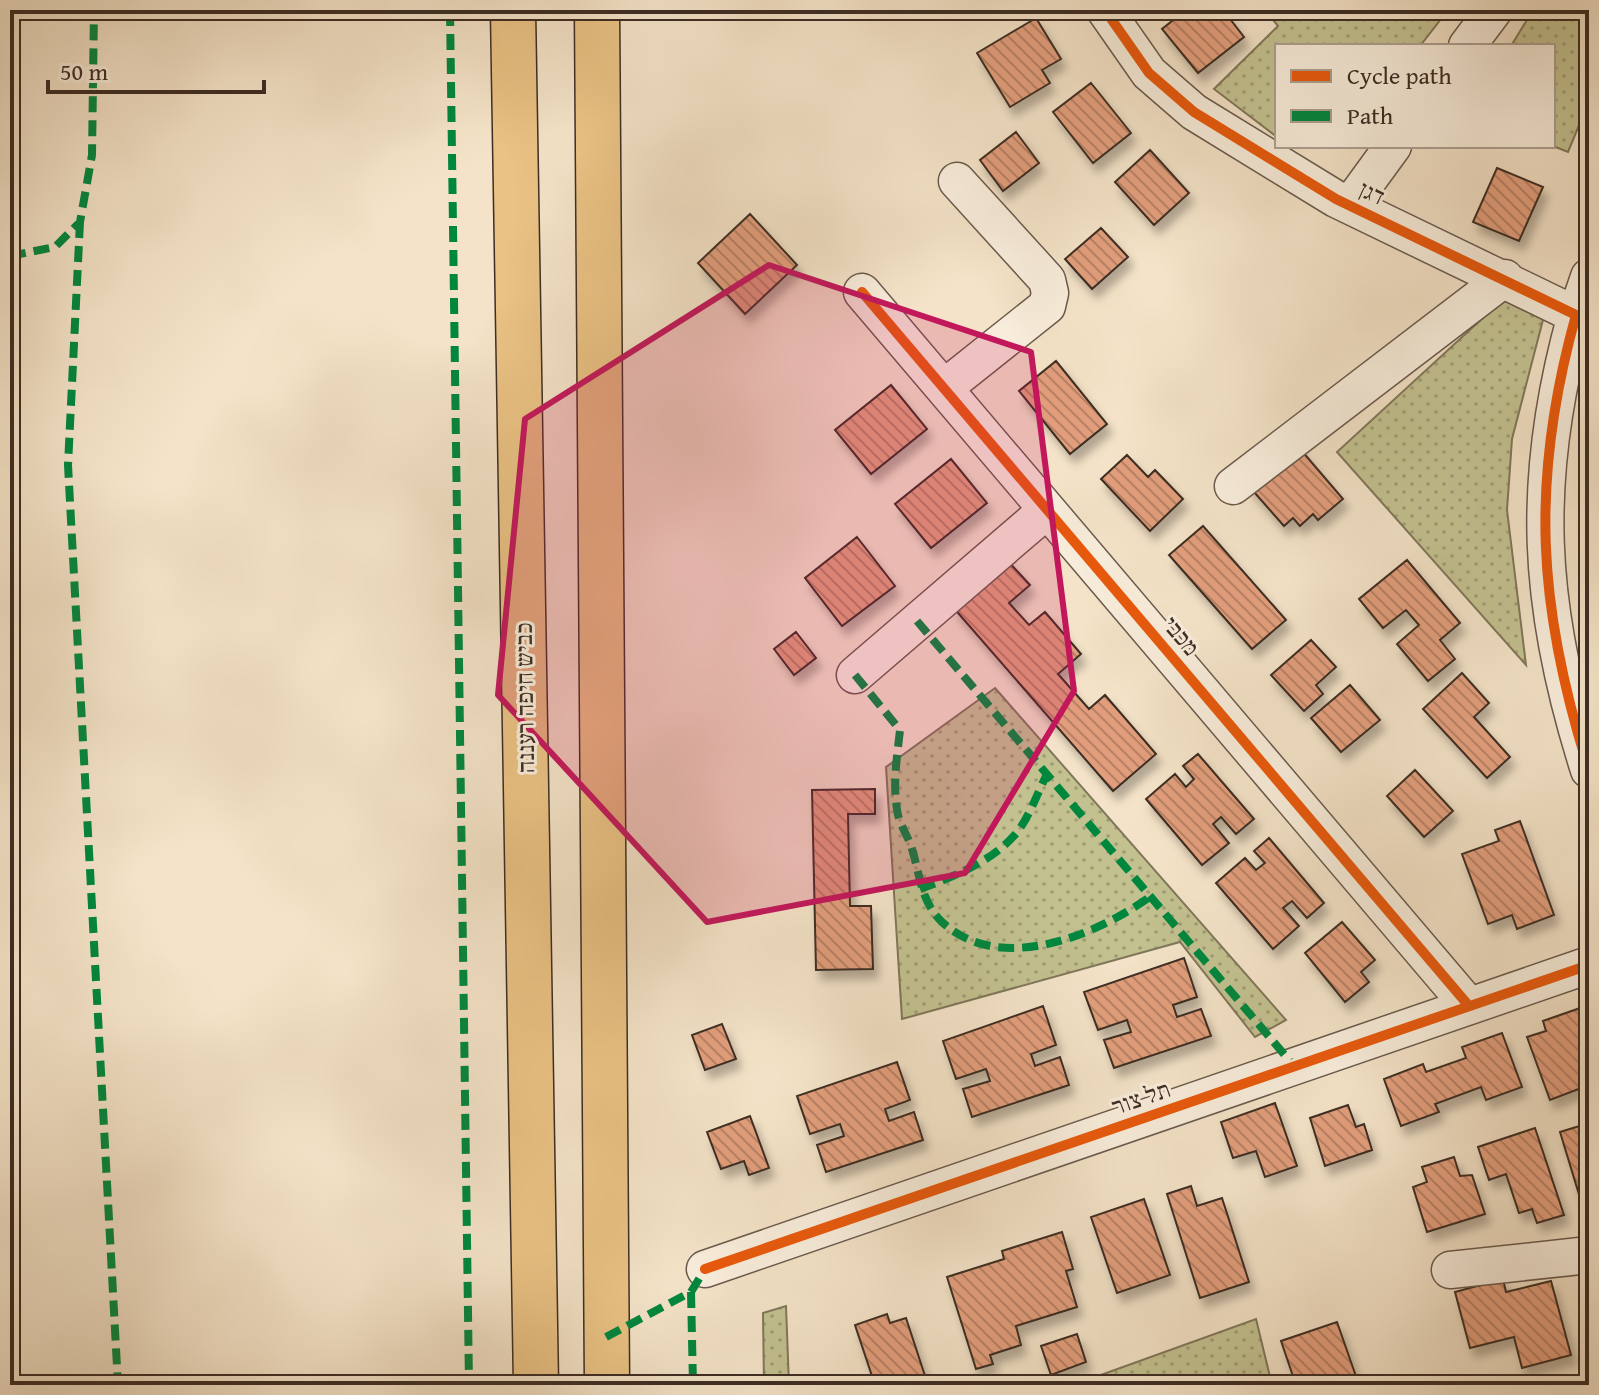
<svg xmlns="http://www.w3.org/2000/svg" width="1599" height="1395" font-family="'Gentium Book Plus','Frank Ruhl Libre',serif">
	<defs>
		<pattern id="green-dots" width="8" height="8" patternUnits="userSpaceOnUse" patternTransform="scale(2)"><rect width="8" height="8" fill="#c3c190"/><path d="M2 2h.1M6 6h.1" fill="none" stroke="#a09d75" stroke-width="1.8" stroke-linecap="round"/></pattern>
		<pattern id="building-back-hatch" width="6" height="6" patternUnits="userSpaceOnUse" patternTransform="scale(2)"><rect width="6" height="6" fill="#e29e7b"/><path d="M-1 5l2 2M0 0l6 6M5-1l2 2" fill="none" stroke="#b88165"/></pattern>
		<filter id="shadow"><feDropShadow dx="5" dy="9" stdDeviation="4" flood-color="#0004"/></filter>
	</defs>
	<rect width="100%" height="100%" fill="#f4e3c8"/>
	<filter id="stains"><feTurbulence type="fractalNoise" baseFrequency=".0025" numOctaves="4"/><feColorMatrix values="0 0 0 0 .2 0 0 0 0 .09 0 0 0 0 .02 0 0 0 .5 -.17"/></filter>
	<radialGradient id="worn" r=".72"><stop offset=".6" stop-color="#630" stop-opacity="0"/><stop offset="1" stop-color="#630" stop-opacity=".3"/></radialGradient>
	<path fill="url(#green-dots)" stroke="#80775a" stroke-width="2" d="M 1265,10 L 1448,10 L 1420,46 L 1277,46 L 1277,137 L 1214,89 L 1278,26 Z
		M 1533,10 L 1589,10 L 1589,101 L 1568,152 L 1553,146 L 1553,46 L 1511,46 Z
		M 1510,293 L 1544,316 L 1512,439 L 1507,510 L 1526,665 L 1337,452 Z
		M 995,688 L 1286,1020 L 1255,1037 L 1180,942 L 902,1019 L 886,767 Z
		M 786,1306 L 789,1385 L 764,1385 L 763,1313 Z
		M 1256,1319 L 1272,1385 L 1073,1385 Z"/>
	<path fill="url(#building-back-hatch)" stroke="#3d2d24" stroke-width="2" filter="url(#shadow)" d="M 1186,10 L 1223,10 L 1244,37 L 1198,73 L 1162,29 Z
		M 1036,18 L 1061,59 L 1042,70 L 1050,83 L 1010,107 L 977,53 Z
		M 1091,83 L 1131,133 L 1093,163 L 1053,112 Z
		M 1016,132 L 1039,163 L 1003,191 L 980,160 Z
		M 1150,150 L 1189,193 L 1154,225 L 1115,182 Z
		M 1497,168 L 1543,187 L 1519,241 L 1473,222 Z
		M 750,214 L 797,265 L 745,314 L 698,263 Z
		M 1101,228 L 1128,257 L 1092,289 L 1065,259 Z
		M 1056,361 L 1107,424 L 1070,454 L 1019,391 Z
		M 891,385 L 927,429 L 871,474 L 835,430 Z
		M 1295,443 L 1343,499 L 1318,520 L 1313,514 L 1300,526 L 1293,518 L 1284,526 L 1247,484 Z
		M 1127,455 L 1148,477 L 1155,470 L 1183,499 L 1150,531 L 1101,479 Z
		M 951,459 L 987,503 L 931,548 L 895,504 Z
		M 1203,526 L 1286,620 L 1252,649 L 1169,555 Z
		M 857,537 L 895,586 L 842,626 L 805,578 Z
		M 1006,559 L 1030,585 L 1009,603 L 1029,625 L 1045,612 L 1081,654 L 1058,674 L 1089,709 L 1105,695 L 1156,754 L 1113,791 L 952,606 Z
		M 1407,560 L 1460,623 L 1440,640 L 1455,659 L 1428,681 L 1397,644 L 1419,625 L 1406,610 L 1383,628 L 1359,599 Z
		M 796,632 L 816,658 L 794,675 L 774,649 Z
		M 1311,640 L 1336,667 L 1316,685 L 1323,694 L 1304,711 L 1271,675 Z
		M 1462,673 L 1489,703 L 1474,717 L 1510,757 L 1487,778 L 1423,709 Z
		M 1350,685 L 1380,720 L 1341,752 L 1311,718 Z
		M 1198,754 L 1254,819 L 1236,834 L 1221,817 L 1213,824 L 1229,843 L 1202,865 L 1146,799 L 1175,774 L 1186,787 L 1194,779 L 1183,766 Z
		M 1415,770 L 1453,811 L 1424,837 L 1387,796 Z
		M 875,789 L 875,814 L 848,814 L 850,906 L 871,906 L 873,969 L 816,970 L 812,790 Z
		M 1520,821 L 1554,915 L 1517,929 L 1512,915 L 1488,924 L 1462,854 L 1499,841 L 1495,830 Z
		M 1269,838 L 1324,903 L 1307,918 L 1292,901 L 1283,908 L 1299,926 L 1273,949 L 1216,883 L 1245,858 L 1256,870 L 1265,863 L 1254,851 Z
		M 1342,922 L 1375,960 L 1361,972 L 1369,982 L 1345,1002 L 1305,953 Z
		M 1184,958 L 1197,997 L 1173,1005 L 1177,1017 L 1201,1009 L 1211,1036 L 1114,1068 L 1104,1040 L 1131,1032 L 1127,1020 L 1098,1030 L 1084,992 Z
		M 1043,1006 L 1056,1045 L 1031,1054 L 1035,1066 L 1060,1057 L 1069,1085 L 972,1117 L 963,1089 L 990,1081 L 986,1069 L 956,1079 L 943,1041 Z
		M 1586,1006 L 1589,1085 L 1550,1100 L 1527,1037 L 1546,1031 L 1543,1021 Z
		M 722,1024 L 736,1059 L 705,1070 L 692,1035 Z
		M 1502,1033 L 1522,1087 L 1486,1100 L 1481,1087 L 1435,1104 L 1439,1112 L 1401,1126 L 1384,1079 L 1423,1064 L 1426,1072 L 1466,1058 L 1462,1047 Z
		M 897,1062 L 910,1100 L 885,1109 L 889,1121 L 914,1112 L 923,1140 L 826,1172 L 817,1145 L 844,1136 L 840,1124 L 810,1134 L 797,1096 Z
		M 1275,1103 L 1297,1166 L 1265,1177 L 1256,1151 L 1233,1158 L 1221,1122 Z
		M 1348,1105 L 1356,1127 L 1364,1124 L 1372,1150 L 1325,1166 L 1310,1118 Z
		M 750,1116 L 769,1168 L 749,1175 L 744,1161 L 721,1169 L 707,1132 Z
		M 1589,1123 L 1589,1213 L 1585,1214 L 1560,1132 Z
		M 1535,1128 L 1564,1215 L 1537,1223 L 1532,1209 L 1519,1213 L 1506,1174 L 1489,1180 L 1478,1147 Z
		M 1454,1157 L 1460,1176 L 1472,1175 L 1485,1214 L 1427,1232 L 1413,1187 L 1427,1182 L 1422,1167 Z
		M 1191,1186 L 1197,1206 L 1222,1198 L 1249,1282 L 1200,1298 L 1167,1194 Z
		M 1144,1199 L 1170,1275 L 1117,1293 L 1091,1217 Z
		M 1062,1232 L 1073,1269 L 1066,1271 L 1077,1307 L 1016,1326 L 1021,1345 L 990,1355 L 993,1364 L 976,1369 L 947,1277 L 1004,1259 L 1002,1251 Z
		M 1503,1279 L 1506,1292 L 1551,1281 L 1571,1355 L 1522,1368 L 1514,1337 L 1470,1348 L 1455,1292 Z
		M 887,1314 L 890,1323 L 906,1318 L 928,1385 L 875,1385 L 855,1325 Z
		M 1337,1322 L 1359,1385 L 1296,1385 L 1281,1341 Z
		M 1077,1334 L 1086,1362 L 1051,1375 L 1041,1346 Z"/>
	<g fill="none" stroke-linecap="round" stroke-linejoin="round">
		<defs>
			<path id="minor" d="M 1105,10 L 1149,73 L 1194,112 L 1336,199 L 1576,315 C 1530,480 1537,607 1589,770
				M 1467,46 L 1494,10
				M 1350,205 L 1393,146
				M 1589,277 L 1576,315 L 1589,319
				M 862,292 L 1469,1006
				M 944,388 L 1047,306 L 1050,293 L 1047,280 L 957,181
				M 1233,486 L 1505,278
				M 855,675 L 1047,510
				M 705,1269 L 1589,965
				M 1450,1270 L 1589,1255"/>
			<path id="highway" d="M 513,10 L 536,1385
				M 597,10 L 607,1385"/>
		</defs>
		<use href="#minor" stroke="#6b5a4d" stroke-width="39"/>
		<use href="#highway" stroke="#3d2d24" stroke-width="47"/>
		<use href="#minor" stroke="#f8eddb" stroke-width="36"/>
		<use href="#highway" stroke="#eac284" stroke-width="44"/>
		<path stroke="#00873e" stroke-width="8" stroke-dasharray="16 8" stroke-linecap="butt" d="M 450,10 L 469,1385
			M 80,222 L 68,465 L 118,1385
			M 10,256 L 55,247 L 80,222 L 92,155 L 94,10
			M 917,621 L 1294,1066
			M 855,675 L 900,730 C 897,758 892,786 898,815 C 901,827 909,838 912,849 C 920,875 921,902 942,922 C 1000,976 1097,935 1151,896
			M 920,889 C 955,876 994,861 1018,831 C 1030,815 1038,792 1047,774
			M 691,1292 L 693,1385
			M 606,1337 L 691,1292 L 705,1269"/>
		<defs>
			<path id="cycleway" d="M 1105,10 L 1149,73 L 1194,112 L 1336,199 L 1576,315 C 1530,480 1537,607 1589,770
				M 862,292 L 1469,1006
				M 705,1269 L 1589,965"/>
		</defs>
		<use href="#cycleway" stroke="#f8eddb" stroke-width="15"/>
		<use href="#cycleway" stroke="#e8590c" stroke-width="10"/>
	</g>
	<path fill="#c2185b" fill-opacity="0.2" stroke="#c2185b" stroke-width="6" stroke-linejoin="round" d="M 769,265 L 1031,352 L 1074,691 L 965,873 L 707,922 L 498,695 L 525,419 Z"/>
	<g text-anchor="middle" stroke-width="6" stroke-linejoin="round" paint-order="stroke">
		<g font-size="24" fill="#3d2d24" stroke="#f8eddb">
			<text transform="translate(1372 193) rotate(25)" y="8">דגן</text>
			<text transform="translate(1181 636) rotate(50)" y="8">מכבי</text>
			<text transform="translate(525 698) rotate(-91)" y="8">כביש חיפה רעננה</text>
			<text transform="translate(1141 1098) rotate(-19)" y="8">תל צור</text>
		</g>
	</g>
	<rect width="1599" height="1395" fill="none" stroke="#f4e3c8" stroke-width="40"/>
	<rect x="12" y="12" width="1575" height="1371" fill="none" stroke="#3d2d24" stroke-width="4"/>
	<rect x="20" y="20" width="1559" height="1355" fill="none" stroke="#3d2d24" stroke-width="2"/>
	<rect x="1275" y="44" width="280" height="104" fill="#f8eddb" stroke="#ada092" stroke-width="2"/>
	<rect x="1291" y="70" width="40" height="12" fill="#e8590c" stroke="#ada092" stroke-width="2"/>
	<text x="1347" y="84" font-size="24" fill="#3d2d24">Cycle path</text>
	<rect x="1291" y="110" width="40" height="12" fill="#00873e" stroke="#ada092" stroke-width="2"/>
	<text x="1347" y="124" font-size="24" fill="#3d2d24">Path</text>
	<path d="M48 80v12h216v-12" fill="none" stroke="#3d2d24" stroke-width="4"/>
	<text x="60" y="80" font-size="24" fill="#3d2d24" stroke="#f8eddb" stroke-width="6" paint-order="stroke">50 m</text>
	<rect width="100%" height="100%" filter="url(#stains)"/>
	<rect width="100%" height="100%" fill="url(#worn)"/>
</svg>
